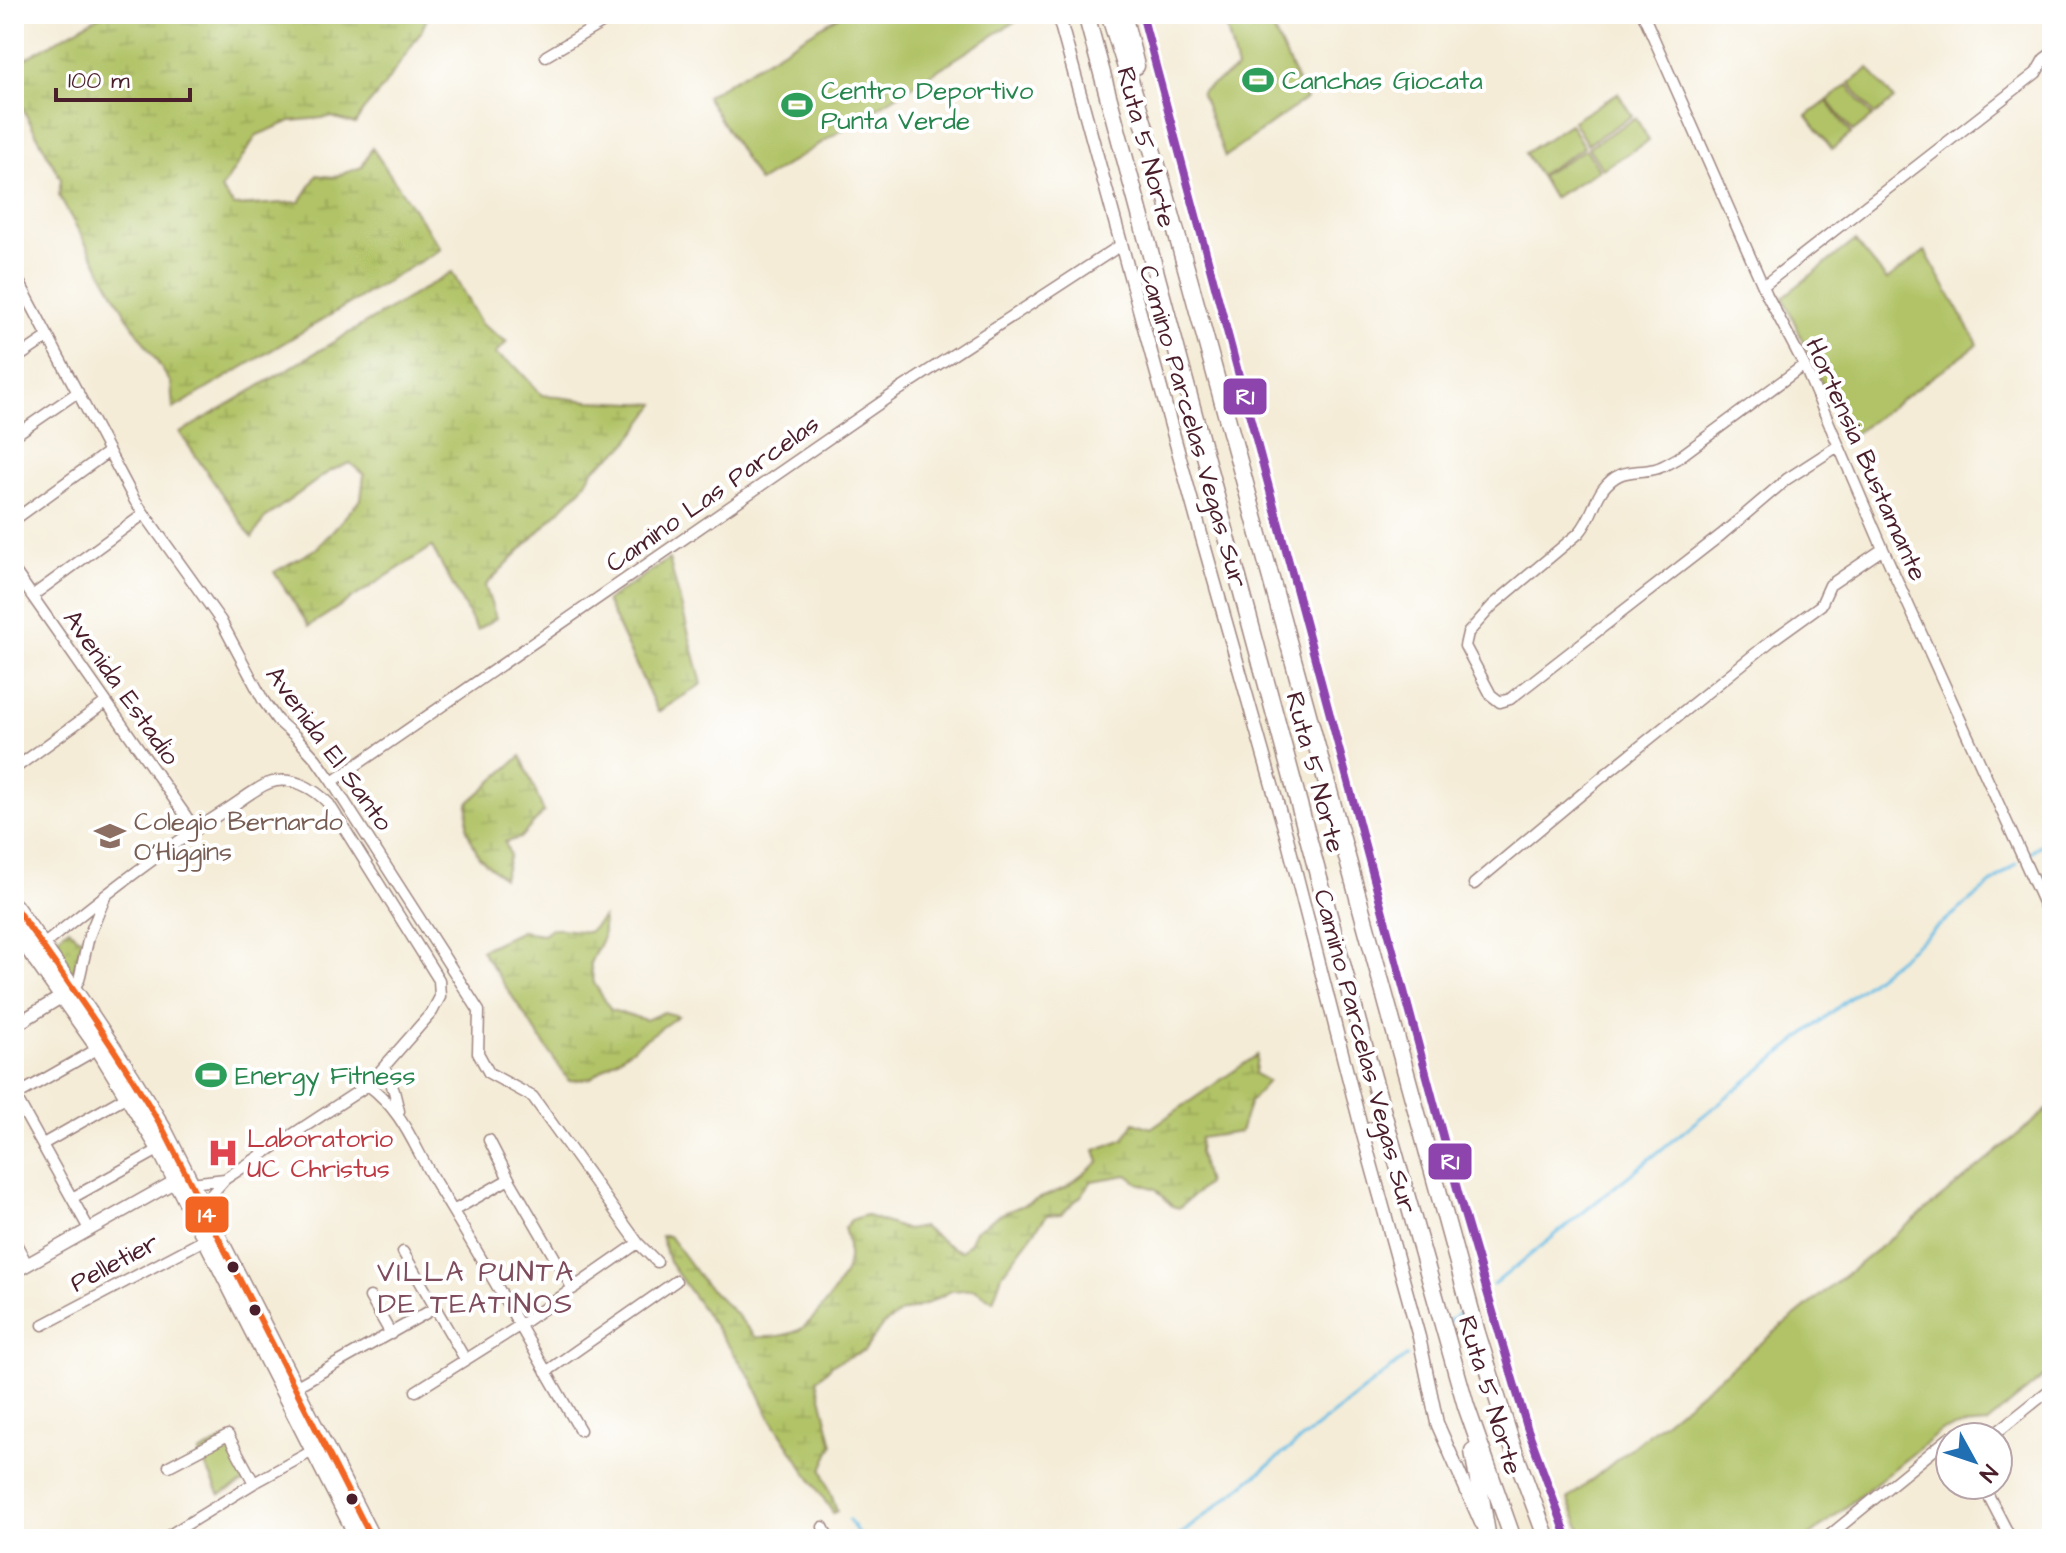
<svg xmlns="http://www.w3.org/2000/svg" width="2066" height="1553" font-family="'Architects Daughter',sans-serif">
	<defs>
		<pattern id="grass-dots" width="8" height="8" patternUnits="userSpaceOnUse" patternTransform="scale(2)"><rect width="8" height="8" fill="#b1c366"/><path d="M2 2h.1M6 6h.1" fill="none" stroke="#9aa759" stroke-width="1.8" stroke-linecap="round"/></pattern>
		<pattern id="wetland-marsh" width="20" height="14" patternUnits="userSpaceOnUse" patternTransform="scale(2)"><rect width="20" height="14" fill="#b1c366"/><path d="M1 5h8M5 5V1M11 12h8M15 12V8" fill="none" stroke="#9aa759"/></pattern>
	</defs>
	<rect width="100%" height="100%" fill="#fff"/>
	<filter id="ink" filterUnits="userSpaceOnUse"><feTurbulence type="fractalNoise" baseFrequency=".0125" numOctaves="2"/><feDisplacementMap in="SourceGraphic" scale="16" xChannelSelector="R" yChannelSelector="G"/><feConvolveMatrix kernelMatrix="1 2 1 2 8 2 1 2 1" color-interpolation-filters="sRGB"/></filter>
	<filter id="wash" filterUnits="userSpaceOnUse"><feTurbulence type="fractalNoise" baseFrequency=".006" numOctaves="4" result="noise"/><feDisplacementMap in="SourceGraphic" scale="32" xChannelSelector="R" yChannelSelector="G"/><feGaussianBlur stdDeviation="1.8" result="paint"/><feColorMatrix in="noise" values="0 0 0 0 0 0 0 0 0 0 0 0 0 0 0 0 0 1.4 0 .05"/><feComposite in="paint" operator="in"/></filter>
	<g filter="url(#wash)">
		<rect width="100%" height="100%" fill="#f4ecd7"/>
		<path fill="url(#grass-dots)" stroke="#7e7148" stroke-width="2" d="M 69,928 L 77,937 L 82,938 L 73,976 L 48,945 Z"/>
		<path fill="url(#wetland-marsh)" stroke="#7e7148" stroke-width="2" d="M 103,14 L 429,14 L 421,32 L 382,89 L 363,111 L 355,124 L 332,117 L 291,121 L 257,135 L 221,190 L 234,206 L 300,202 L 317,175 L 333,177 L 362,167 L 372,148 L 441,249 L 173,409 L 171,383 L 128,318 L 59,196 L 61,179 L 14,93 L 14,65 Z
			M 452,272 L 481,324 L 507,342 L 495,354 L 516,367 L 542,395 L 589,401 L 656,404 L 626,445 L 594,469 L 582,488 L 485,586 L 496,618 L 477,630 L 432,547 L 309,626 L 274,572 L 317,548 L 361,499 L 364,475 L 350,463 L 330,471 L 265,518 L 252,538 L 180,433 Z
			M 669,559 L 702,684 L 658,712 L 606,601 Z
			M 521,756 L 544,812 L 520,838 L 505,842 L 510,855 L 503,878 L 479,857 L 467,830 L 468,803 Z
			M 603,917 L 603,937 L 590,963 L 594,983 L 611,1010 L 646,1020 L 664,1012 L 678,1016 L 591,1078 L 569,1081 L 481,950 L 521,931 L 543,934 L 551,928 L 589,932 Z
			M 1257,1055 L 1255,1074 L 1268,1081 L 1250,1102 L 1240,1132 L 1200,1138 L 1199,1152 L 1207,1184 L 1179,1208 L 1172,1206 L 1156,1189 L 1138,1183 L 1127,1175 L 1092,1181 L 1081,1196 L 1061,1214 L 1047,1215 L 1002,1275 L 993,1301 L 975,1289 L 951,1291 L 924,1305 L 902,1312 L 882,1326 L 865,1350 L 833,1364 L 817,1380 L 833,1445 L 822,1469 L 837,1511 L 833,1513 L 770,1417 L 752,1379 L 669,1262 L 661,1236 L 669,1236 L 704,1283 L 737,1315 L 755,1337 C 769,1337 786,1337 799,1330 C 813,1322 845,1281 847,1265 C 850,1252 848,1240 844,1228 L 851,1220 L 865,1215 L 907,1230 L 922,1227 C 935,1234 949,1249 962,1251 L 970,1242 L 975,1231 L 999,1215 L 1065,1188 L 1099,1162 L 1095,1150 L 1124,1139 L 1134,1122 L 1151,1128 Z"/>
		<path fill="#b1c366" stroke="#7e7148" stroke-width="2" d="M 842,14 L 1027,14 L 759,182 L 706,96 Z
			M 1223,14 L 1266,14 L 1306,99 L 1225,157 L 1201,92 L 1237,69 Z
			M 1869,68 L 1894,100 L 1874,115 L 1850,83 Z
			M 1848,85 L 1872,117 L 1853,132 L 1828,100 Z
			M 1618,93 L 1632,116 L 1587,144 L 1573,121 Z
			M 1827,101 L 1851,134 L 1832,149 L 1807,116 Z
			M 1636,118 L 1649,141 L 1602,169 L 1588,147 Z
			M 1570,124 L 1584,147 L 1539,175 L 1525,153 Z
			M 1586,149 L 1599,170 L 1553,198 L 1540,176 Z
			M 1855,241 L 1887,280 L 1925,251 L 1978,344 L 1847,439 L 1783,297 Z
			M 2052,1106 L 2052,1370 L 1986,1424 L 1962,1426 L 1941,1431 L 1806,1539 L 1585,1539 L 1568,1499 L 1963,1180 Z
			M 226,1439 L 248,1480 L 220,1495 L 199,1453 Z"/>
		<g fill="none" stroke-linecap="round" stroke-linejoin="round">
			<path stroke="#68bde5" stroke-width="3" d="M 2029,854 L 2052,836
				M 1493,1285 L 2017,863
				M 1448,1322 L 1460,1312
				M 849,1520 L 862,1539
				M 1175,1539 L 1407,1356"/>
		</g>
	</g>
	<g filter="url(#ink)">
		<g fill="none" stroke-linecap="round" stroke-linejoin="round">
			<defs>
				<path id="minor" d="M 1643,14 L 1767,295 L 1804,365 L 1883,549 L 2052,922
					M 546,56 L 617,14
					M 14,272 L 135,501 L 221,621 L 263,700 L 277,720 L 295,736 L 316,759 L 332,782 L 479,1011 L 478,1053 L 489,1073 L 533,1097 L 638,1243 L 657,1262
					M 1763,286 L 2036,73 L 2044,59 L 2052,53
					M 14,360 L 48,337
					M 1804,365 L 1678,458 C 1670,462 1663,467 1655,469 C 1633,474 1620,467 1603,489 C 1593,503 1592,518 1579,533 L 1493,605 L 1468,633 L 1465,646 L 1491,695 L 1500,702 L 1510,699 L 1721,535 L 1787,479 L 1838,446
					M 14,436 L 78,392
					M 14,520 L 108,452
					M 14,570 L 195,829
					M 32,596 L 144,514
					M 14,769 L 106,702
					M 332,782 L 899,390 L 1121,245
					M 1474,884 L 1607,773 L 1771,641 L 1821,605 L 1830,585 L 1883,549
					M 42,946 C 101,898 162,850 226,810 C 239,802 256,788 269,783 C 291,775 314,788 329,804 L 439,980 L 440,997 L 432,1012 L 368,1085 L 225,1179 L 203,1204
					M 73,989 L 79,980 L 89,936 L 105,897
					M 385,1067 L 394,1091 L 399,1111
					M 368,1085 C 405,1113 414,1148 437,1185 C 487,1266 532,1348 580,1430
					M 14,1094 L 89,1229
					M 15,1096 L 99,1048
					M 1362,1131 L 1387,1122
					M 489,1140 L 509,1179 L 573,1289
					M 43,1144 L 129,1095
					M 191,1183 L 225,1179
					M 72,1198 L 160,1149
					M 453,1211 L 509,1179
					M 14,1240 L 27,1264
					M 403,1252 L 465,1359
					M 370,1297 L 391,1334
					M 43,1325 L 206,1239
					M 546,1372 L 676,1281
					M 295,1387 L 435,1308
					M 416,1391 L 519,1326 L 638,1243
					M 1950,1437 L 1971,1434 L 1982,1437
					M 1991,1437 L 2052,1388
					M 169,1466 L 228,1435 L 254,1483
					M 1983,1485 L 2011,1539
					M 823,1527 L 829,1539
					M 163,1539 L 254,1483 L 316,1449
					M 1825,1539 L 1950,1437"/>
				<path id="tertiary" d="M 1058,14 L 1197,520 L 1287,838 L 1362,1131 L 1419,1337 L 1437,1423 L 1481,1523
					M 14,1026 L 69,992
					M 14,1272 L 181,1178"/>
				<path id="primary" d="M 14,906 C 66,979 118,1051 163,1129 L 372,1539
					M 14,928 L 99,1048 L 160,1149 L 359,1539"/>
				<path id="trunk" d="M 1086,14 L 1365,1049 L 1466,1406 L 1513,1539
					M 1109,14 L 1162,181 L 1193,293 L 1477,1333 L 1512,1445 L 1547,1539
					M 1123,14 L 1136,66
					M 1473,1451 L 1488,1539"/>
			</defs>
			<use href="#minor" stroke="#9f8681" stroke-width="13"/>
			<use href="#tertiary" stroke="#9f8681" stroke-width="15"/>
			<use href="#primary" stroke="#9f8681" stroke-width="19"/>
			<use href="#trunk" stroke="#9f8681" stroke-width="19"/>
			<use href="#minor" stroke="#fff" stroke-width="10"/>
			<use href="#tertiary" stroke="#fff" stroke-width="12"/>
			<use href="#primary" stroke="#fff" stroke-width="16"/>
			<use href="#trunk" stroke="#fff" stroke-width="16"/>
			<defs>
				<path id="bus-1" d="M 14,906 C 66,979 118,1051 163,1129 L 372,1539"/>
			</defs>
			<use href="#bus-1" stroke="#fff" stroke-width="12"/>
			<use href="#bus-1" stroke="#f26522" stroke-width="6"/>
			<defs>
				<path id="rail-1" d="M 1142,14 L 1462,1207 L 1527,1427 L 1568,1539"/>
			</defs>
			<use href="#rail-1" stroke="#fff" stroke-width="14"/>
			<use href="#rail-1" stroke="#8e44ad" stroke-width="8"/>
		</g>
	</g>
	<defs>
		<symbol id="stadium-bare" viewBox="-9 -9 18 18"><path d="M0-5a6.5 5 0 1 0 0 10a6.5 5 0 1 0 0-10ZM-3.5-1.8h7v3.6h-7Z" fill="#2e9e5b" stroke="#fff" stroke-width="2.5" paint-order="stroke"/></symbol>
		<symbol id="school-bare" viewBox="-9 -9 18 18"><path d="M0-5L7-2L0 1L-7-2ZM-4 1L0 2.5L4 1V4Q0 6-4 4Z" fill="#8d6e63" stroke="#fff" stroke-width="2.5" paint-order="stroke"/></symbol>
		<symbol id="hospital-bare" viewBox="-9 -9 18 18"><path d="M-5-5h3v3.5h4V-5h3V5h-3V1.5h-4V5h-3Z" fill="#e0444e" stroke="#fff" stroke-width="2.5" paint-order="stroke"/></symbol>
	</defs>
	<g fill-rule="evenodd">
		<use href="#stadium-bare" x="1236" y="58" width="44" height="44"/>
		<use href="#stadium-bare" x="775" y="83" width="44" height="44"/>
		<use href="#school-bare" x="88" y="814" width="44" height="44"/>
		<use href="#stadium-bare" x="189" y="1053" width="44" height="44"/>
		<use href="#hospital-bare" x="201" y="1131" width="44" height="44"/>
	</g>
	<g fill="#4a1f2b" stroke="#fff" stroke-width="3">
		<circle cx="233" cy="1267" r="7"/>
		<circle cx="255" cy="1310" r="7"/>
		<circle cx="352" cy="1499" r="7"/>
	</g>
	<g text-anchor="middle" stroke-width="8" stroke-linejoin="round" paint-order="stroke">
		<g font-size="26" fill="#27864d" stroke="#fff" text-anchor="start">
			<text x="1282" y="89">Canchas Giocata</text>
			<text x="821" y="99">Centro Deportivo<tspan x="821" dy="30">Punta Verde</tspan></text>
			<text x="235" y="1084">Energy Fitness</text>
		</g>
		<g font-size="26" fill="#4a1f2b" stroke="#fff">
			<text transform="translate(1147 147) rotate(75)" y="9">Ruta 5 Norte</text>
			<text transform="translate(1194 426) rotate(74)" y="9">Camino Parcelas Vegas Sur</text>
			<text transform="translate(1867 459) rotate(66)" y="9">Hortensia Bustamante</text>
			<text transform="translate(712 493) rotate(-35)" y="9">Camino Las Parcelas</text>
			<text transform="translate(122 687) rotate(55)" y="9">Avenida Estadio</text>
			<text transform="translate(330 748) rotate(54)" y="9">Avenida El Santo</text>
			<text transform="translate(1316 772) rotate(75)" y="9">Ruta 5 Norte</text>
			<text transform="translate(1366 1051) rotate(75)" y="9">Camino Parcelas Vegas Sur</text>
			<text transform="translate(114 1262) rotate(-28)" y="9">Pelletier</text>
			<text transform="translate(1491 1395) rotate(73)" y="9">Ruta 5 Norte</text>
		</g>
		<g font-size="26" fill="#785e54" stroke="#fff" text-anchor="start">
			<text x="134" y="830">Colegio Bernardo<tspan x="134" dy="30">O'Higgins</tspan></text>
		</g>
		<g font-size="26" fill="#be3a42" stroke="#fff" text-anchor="start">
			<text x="247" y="1147">Laboratorio<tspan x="247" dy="30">UC Christus</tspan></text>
		</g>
		<g font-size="28" letter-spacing="2" fill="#7e4c5c" stroke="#fff">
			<text x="476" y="1281">VILLA PUNTA<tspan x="476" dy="32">DE TEATINOS</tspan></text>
		</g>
	</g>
	<g stroke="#fff" stroke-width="3">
		<rect x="1222" y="377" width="46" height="39" rx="8" fill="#8e44ad"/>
		<rect x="1427" y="1142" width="46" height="39" rx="8" fill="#8e44ad"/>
		<rect x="184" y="1195" width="46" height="39" rx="8" fill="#f26522"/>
	</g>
	<g font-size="22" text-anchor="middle" font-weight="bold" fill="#fff">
		<text x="1245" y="404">R1</text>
		<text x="1450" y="1169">R1</text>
		<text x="207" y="1222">14</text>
	</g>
	<rect width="2066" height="1553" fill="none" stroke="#fff" stroke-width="48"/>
	<g transform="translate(1974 1461) rotate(130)"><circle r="38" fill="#ffffff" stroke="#b7a5aa" stroke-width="2"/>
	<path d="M0-6L14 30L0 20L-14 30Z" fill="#1f6fb2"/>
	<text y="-12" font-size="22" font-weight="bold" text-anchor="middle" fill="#4a1f2b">N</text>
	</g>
	<path d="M56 88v12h134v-12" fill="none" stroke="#4a1f2b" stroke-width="4"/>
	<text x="68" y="88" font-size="24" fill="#4a1f2b" stroke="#ffffff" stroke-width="6" paint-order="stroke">100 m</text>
</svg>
